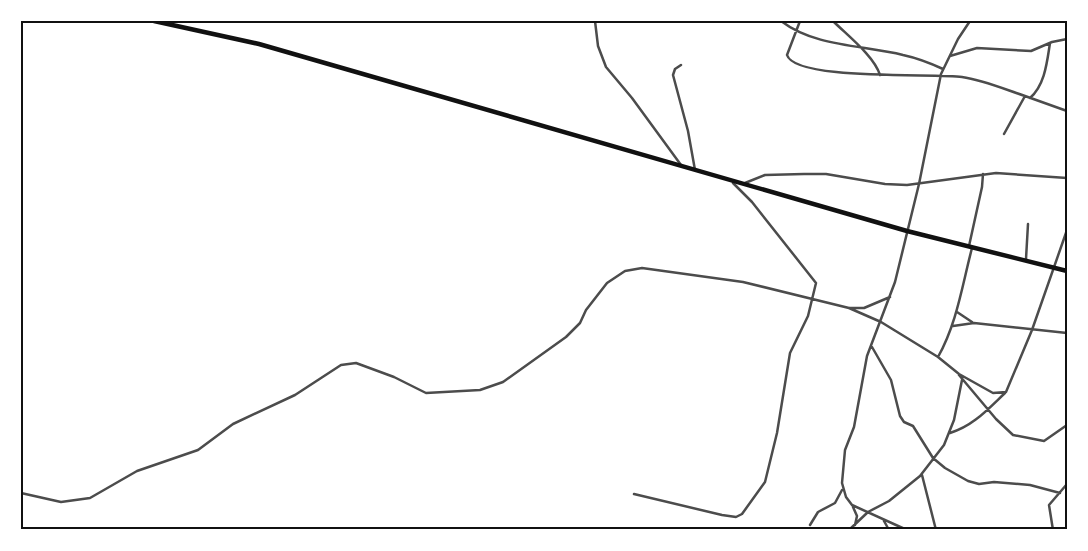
<svg xmlns="http://www.w3.org/2000/svg" width="1088" height="551" font-family="Montserrat,sans-serif">
	<rect width="100%" height="100%" fill="#fff"/>
	<g fill="none" stroke-linecap="round" stroke-linejoin="round">
		<path stroke="#4c4c4c" stroke-width="2.5" d="M 595,21 L 598,46 L 606,67 L 632,98 L 681,165
			M 781,21 C 815,47 863,45 903,55 C 917,58 930,63 943,69
			M 800,21 L 787,55 C 795,81 935,73 962,77 C 983,80 1004,89 1025,96
			M 833,21 C 848,36 874,56 880,75
			M 950,56 L 977,48 L 1031,51 L 1052,42 L 1067,39
			M 681,65 L 675,69 L 673,75 L 688,131 L 695,170
			M 1030,98 C 1045,85 1047,62 1050,43
			M 1004,134 L 1025,96 L 1067,111
			M 745,183 L 765,175 L 804,174 L 826,174 L 885,184 L 907,185 L 996,173 L 1067,178
			M 969,246 L 982,187 L 983,174
			M 1026,259 L 1028,224
			M 850,308 L 864,308 L 890,297
			M 957,312 L 972,322
			M 953,326 L 974,323 L 1067,333
			M 872,347 L 891,380 L 900,416 L 904,422 L 913,426 L 933,458 L 945,468 L 968,481 L 979,484 L 994,482 L 1030,485 L 1060,493
			M 938,357 C 957,323 962,286 972,248
			M 959,375 L 996,419 L 1013,435 L 1044,441 L 1067,425
			M 950,433 C 973,426 987,410 1005,393
			M 922,475 L 936,530
			M 21,493 L 61,502 L 90,498 L 137,471 L 198,450 L 233,424 L 295,395 L 341,365 L 356,363 L 394,377 L 426,393 L 480,390 L 503,382 L 566,337 L 580,323 L 586,310 L 607,283 L 625,271 L 642,268 L 743,282 L 849,308 L 881,322 L 938,357 L 959,374 L 993,393 L 1006,392 L 1032,330 L 1067,230
			M 634,494 L 722,515 L 736,517 L 742,514 L 765,482 L 777,433 L 790,353 L 808,316 L 816,283 L 752,202 L 733,183
			M 853,507 L 857,516 L 855,525
			M 884,521 L 889,530
			M 810,525 L 818,512 L 835,503 L 842,490
			M 849,530 L 868,512 L 889,501 L 920,476 L 944,445 L 954,420 L 962,380
			M 907,530 L 852,505 L 846,497 L 842,483 L 845,450 L 854,427 L 867,356 L 895,282 L 919,184 L 941,74 L 958,39 L 970,21
			M 1053,530 L 1049,505 L 1067,484"/>
		<path stroke="#111" stroke-width="4.5" d="M 154,21 L 259,44 L 907,231 L 1067,271"/>
	</g>
	<rect width="1088" height="551" fill="none" stroke="#ffffff" stroke-width="45"/>
	<rect x="22" y="22" width="1044" height="506" fill="none" stroke="#111" stroke-width="2"/>
</svg>
